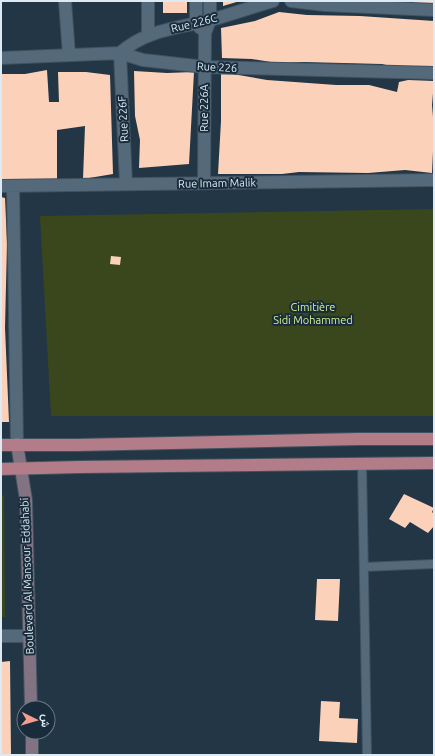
<svg xmlns="http://www.w3.org/2000/svg" width="435" height="756" font-family="Ubuntu,Vazirmatn,sans-serif">
	<rect width="100%" height="100%" fill="#223646"/>
	<path fill="#3a471d" d="M 434,209 L 434,416 L 51,416 L 40,216 Z
		M 4,495 L 5,617 L 1,617 L 1,496 Z"/>
	<path fill="#fbd2b9" d="M 163,1 L 187,1 L 187,13 L 163,13 Z
		M 223,1 L 240,1 L 223,6 Z
		M 359,1 L 434,1 L 434,5 Z
		M 279,12 L 307,15 L 360,16 L 434,21 L 434,69 L 407,70 L 382,64 L 304,62 L 277,63 L 252,59 L 222,58 L 221,28 L 255,21 Z
		M 47,70 L 49,102 L 59,102 L 58,72 L 86,72 L 110,75 L 113,174 L 83,179 L 85,126 L 57,130 L 57,179 L 1,179 L 1,74 L 25,74 Z
		M 134,71 L 167,73 L 194,72 L 189,164 L 139,168 L 140,140 L 135,116 Z
		M 221,72 L 267,80 L 336,85 L 369,85 L 397,92 L 399,82 L 408,80 L 434,81 L 432,105 L 434,129 L 432,173 L 405,170 L 368,173 L 299,172 L 282,174 L 218,174 L 221,121 Z
		M 1,197 L 5,198 L 7,243 L 5,328 L 9,422 L 1,422 Z
		M 111,256 L 121,257 L 120,265 L 110,264 Z
		M 404,494 L 434,508 L 432,512 L 434,514 L 434,526 L 428,533 L 410,522 L 405,528 L 389,519 Z
		M 317,579 L 340,579 L 338,621 L 315,620 Z
		M 10,661 L 11,755 L 1,755 L 1,662 Z
		M 321,701 L 340,702 L 339,718 L 358,719 L 357,743 L 319,741 Z"/>
	<g fill="none" stroke-linecap="round" stroke-linejoin="round">
		<defs>
			<path id="lane" d="M 362,463 L 367,755
				M 364,567 L 434,564"/>
			<path id="street" d="M 65,1 L 69,55
				M 148,1 L 148,35
				M 196,1 L 196,23 L 200,28
				M 291,1 L 325,5 L 434,10
				M 1,58 L 120,53 L 143,60 L 205,67 L 434,73
				M 204,182 L 205,33 L 210,20 L 210,1
				M 126,184 L 120,53 C 145,30 179,28 211,20 C 232,14 252,7 273,1
				M 1,186 L 434,180
				M 13,186 L 17,444
				M 1,636 L 29,636"/>
			<path id="secondary" d="M 17,444 L 26,500 L 31,708
				M 32,732 L 32,755"/>
			<path id="primary" d="M 1,445 L 77,445 L 359,439 L 434,439
				M 1,469 L 80,467 L 434,463"/>
		</defs>
		<use href="#lane" stroke="#40525f" stroke-width="10"/>
		<use href="#street" stroke="#40525f" stroke-width="14"/>
		<use href="#secondary" stroke="#40525f" stroke-width="14"/>
		<use href="#primary" stroke="#40525f" stroke-width="14"/>
		<use href="#lane" stroke="#546a7b" stroke-width="8"/>
		<use href="#street" stroke="#546a7b" stroke-width="12"/>
		<use href="#secondary" stroke="#837382" stroke-width="12"/>
		<use href="#primary" stroke="#b27d88" stroke-width="12"/>
	</g>
	<g text-anchor="middle" stroke-width="4" stroke-linejoin="round" paint-order="stroke">
		<g font-size="11" fill="#ddeaf4" stroke="#182c3b">
			<text transform="translate(194 23) rotate(-14)" y="4">Rue 226C</text>
			<text transform="translate(217 67) rotate(3)" y="4">Rue 226</text>
			<text transform="translate(204 108) rotate(-90)" y="4">Rue 226A</text>
			<text transform="translate(123 119) rotate(-93)" y="4">Rue 226F</text>
			<text transform="translate(217 183) rotate(-1)" y="4">Rue Imam Malik</text>
			<text transform="translate(27 576) rotate(-92)" y="4">Boulevard Al Mansour Eddahabi</text>
		</g>
		<g font-size="11" fill="#d4f292" stroke="#182c3b">
			<text x="313" y="311">Cimitière<tspan x="313" dy="13">Sidi Mohammed</tspan></text>
		</g>
	</g>
	<rect width="435" height="756" fill="none" stroke="#ddeaf4" stroke-width="4"/>
	<g transform="translate(36 720) rotate(95)"><circle r="19" fill="#182c3b" stroke="#677885"/>
	<path d="M0-3L7 15L0 10L-7 15Z" fill="#f59d8e"/>
	<text y="-6" font-size="11" font-weight="bold" text-anchor="middle" fill="#ddeaf4">ش</text>
	</g>
</svg>
